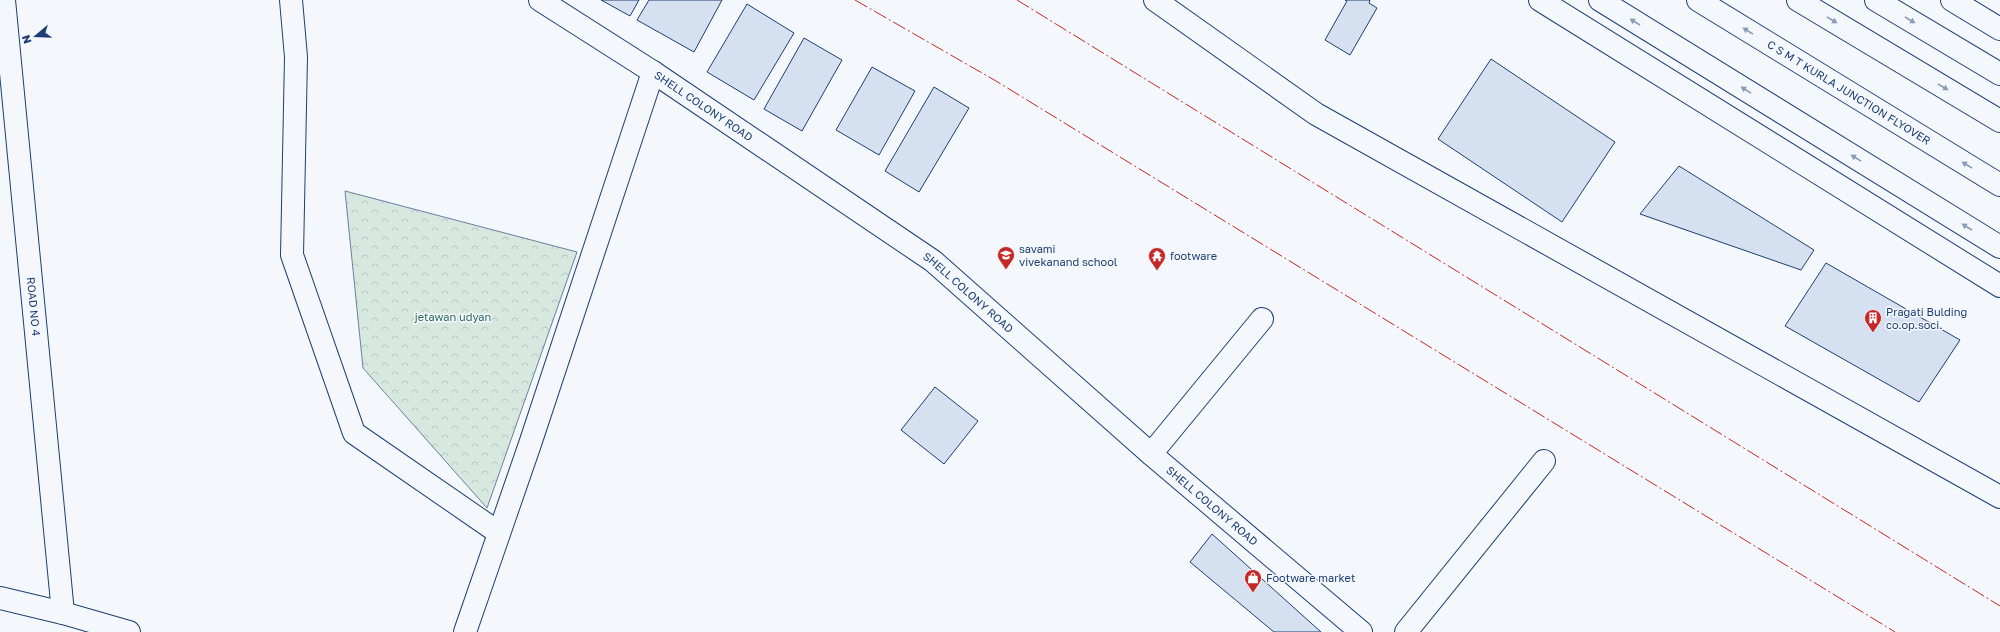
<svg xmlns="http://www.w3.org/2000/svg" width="2000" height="632" font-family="'Golos Text',sans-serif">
	<defs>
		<pattern id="park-crowns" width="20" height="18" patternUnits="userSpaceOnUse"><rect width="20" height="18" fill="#d7e8df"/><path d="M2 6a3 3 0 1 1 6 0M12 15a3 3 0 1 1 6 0" fill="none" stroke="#b8c8c3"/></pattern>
	</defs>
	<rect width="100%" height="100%" fill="#f4f7fb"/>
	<path fill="url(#park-crowns)" stroke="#687fa3" d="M 345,191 L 577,252 L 487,508 L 363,368 Z"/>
	<path fill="#d5e0f0" stroke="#1d3f73" d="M 601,0 L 639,0 L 630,16 Z
		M 649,0 L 722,0 L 694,52 L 637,20 Z
		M 1345,0 L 1370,0 L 1369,3 L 1377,8 L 1350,55 L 1325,40 L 1347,1 Z
		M 747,4 L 794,33 L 754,100 L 707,72 Z
		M 804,38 L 842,60 L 802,131 L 764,109 Z
		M 1491,59 L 1615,142 L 1562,222 L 1438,139 Z
		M 872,67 L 915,91 L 879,155 L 836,130 Z
		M 934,87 L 969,108 L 919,192 L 885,171 Z
		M 1679,166 L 1814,250 L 1801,270 L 1640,214 Z
		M 1826,263 L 1960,340 L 1919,402 L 1785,326 Z
		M 935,387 L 978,421 L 944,464 L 901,430 Z
		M 1212,534 L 1321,632 L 1274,632 L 1190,562 Z"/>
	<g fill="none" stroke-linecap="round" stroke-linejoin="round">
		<defs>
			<g id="minor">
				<path id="s1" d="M 4,0 L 63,613"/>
				<path d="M 291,0 L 296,57 L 292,255 L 354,433 L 499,533"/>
				<path id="s2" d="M 540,0 L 653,72 L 933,261 L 1151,454 L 1361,632"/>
				<path d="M 1155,0 L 1316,114 L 2000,497"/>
				<path d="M 1540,0 L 2000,286"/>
				<path d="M 1952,0 L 2000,29"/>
				<path d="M 1151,454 L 1262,319"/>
				<path d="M 0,598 L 63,613 L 129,632"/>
				<path d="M 465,632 L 530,444 L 653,72"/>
				<path d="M 1406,632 L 1544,461"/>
			</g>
			<g id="highway">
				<path d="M 1600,0 L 2000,247"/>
				<path id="s3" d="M 1698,0 L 2000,185"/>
				<path d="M 1798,0 L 2000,121"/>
				<path d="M 1876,0 L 2000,74"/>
			</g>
		</defs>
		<use href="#minor" stroke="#1d3f73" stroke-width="24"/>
		<use href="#highway" stroke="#1d3f73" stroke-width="24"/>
		<use href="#minor" stroke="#f4f7fb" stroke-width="22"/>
		<use href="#highway" stroke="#f4f7fb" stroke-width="22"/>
		<path stroke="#c62828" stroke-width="1" stroke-dasharray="14 3 2 3" stroke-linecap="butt" d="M 855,0 L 996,81 L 1895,632
			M 1017,0 L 2000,606"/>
	</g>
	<defs><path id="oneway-solid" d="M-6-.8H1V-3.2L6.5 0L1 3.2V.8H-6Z"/></defs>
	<g fill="#889bb7">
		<use href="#oneway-solid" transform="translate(1832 20) rotate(31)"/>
		<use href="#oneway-solid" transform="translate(1910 20) rotate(31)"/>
		<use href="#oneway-solid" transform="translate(1635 22) rotate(-148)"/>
		<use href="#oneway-solid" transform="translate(1748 31) rotate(-148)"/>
		<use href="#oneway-solid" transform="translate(1943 87) rotate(31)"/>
		<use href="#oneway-solid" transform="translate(1746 90) rotate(-148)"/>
		<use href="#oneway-solid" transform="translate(1856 158) rotate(-148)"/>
		<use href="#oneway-solid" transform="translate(1967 165) rotate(-148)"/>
		<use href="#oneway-solid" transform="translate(1967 227) rotate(-148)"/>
	</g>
	<defs>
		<symbol id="school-pin" viewBox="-11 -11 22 30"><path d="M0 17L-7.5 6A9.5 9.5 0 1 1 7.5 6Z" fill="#c62828" stroke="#f4f7fb"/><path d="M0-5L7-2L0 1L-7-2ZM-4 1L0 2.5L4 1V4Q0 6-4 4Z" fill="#fff"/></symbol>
		<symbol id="temple-pin" viewBox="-11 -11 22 30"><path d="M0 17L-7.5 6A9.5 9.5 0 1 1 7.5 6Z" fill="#c62828" stroke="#f4f7fb"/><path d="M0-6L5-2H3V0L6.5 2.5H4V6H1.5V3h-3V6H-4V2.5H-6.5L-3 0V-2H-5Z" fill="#fff"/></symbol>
		<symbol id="building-pin" viewBox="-11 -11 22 30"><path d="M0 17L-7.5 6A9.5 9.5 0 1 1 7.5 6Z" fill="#c62828" stroke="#f4f7fb"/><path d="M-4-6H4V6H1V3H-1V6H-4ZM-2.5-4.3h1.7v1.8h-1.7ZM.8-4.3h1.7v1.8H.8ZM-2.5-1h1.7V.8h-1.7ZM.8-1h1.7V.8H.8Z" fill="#fff"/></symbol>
		<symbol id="shop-pin" viewBox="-11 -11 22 30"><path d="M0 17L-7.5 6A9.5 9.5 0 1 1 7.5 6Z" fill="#c62828" stroke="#f4f7fb"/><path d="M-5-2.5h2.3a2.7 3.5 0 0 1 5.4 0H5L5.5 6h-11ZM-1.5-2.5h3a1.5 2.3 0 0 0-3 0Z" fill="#fff"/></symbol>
	</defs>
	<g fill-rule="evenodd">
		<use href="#school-pin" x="996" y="245" width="20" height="27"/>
		<use href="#temple-pin" x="1147" y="246" width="20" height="27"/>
		<use href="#building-pin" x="1863" y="308" width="20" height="27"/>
		<use href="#shop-pin" x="1243" y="568" width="20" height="27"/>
	</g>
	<g text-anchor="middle" stroke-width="3" stroke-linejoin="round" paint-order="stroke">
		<g font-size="11" fill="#1d3f73" stroke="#f4f7fb">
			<text dy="4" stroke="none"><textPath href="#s3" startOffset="177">C S M T KURLA JUNCTION FLYOVER</textPath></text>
			<text dy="4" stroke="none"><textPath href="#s2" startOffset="195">SHELL COLONY ROAD</textPath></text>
			<text dy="4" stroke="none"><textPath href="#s2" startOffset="519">SHELL COLONY ROAD</textPath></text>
			<text dy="4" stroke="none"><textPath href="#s1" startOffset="308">ROAD NO 4</textPath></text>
			<text dy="4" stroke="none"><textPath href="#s2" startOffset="843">SHELL COLONY ROAD</textPath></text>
		</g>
		<g font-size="11" fill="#1d3f73" stroke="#f4f7fb" text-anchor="start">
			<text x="1019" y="253">savami<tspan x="1019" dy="13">vivekanand school</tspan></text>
			<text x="1170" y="260">footware</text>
			<text x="1886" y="316">Pragati Bulding<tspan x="1886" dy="13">co.op.soci.</tspan></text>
			<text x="1266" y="582">Footware market</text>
		</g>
		<g font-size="11" fill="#2c6c60" stroke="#f4f7fb">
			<text x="453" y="321">jetawan udyan</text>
		</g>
	</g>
	<g transform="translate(36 36) rotate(251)" stroke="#f4f7fb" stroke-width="3" paint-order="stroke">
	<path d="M0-3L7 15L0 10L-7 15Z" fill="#1d3f73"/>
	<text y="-6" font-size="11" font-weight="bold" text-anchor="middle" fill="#1d3f73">N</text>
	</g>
</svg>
